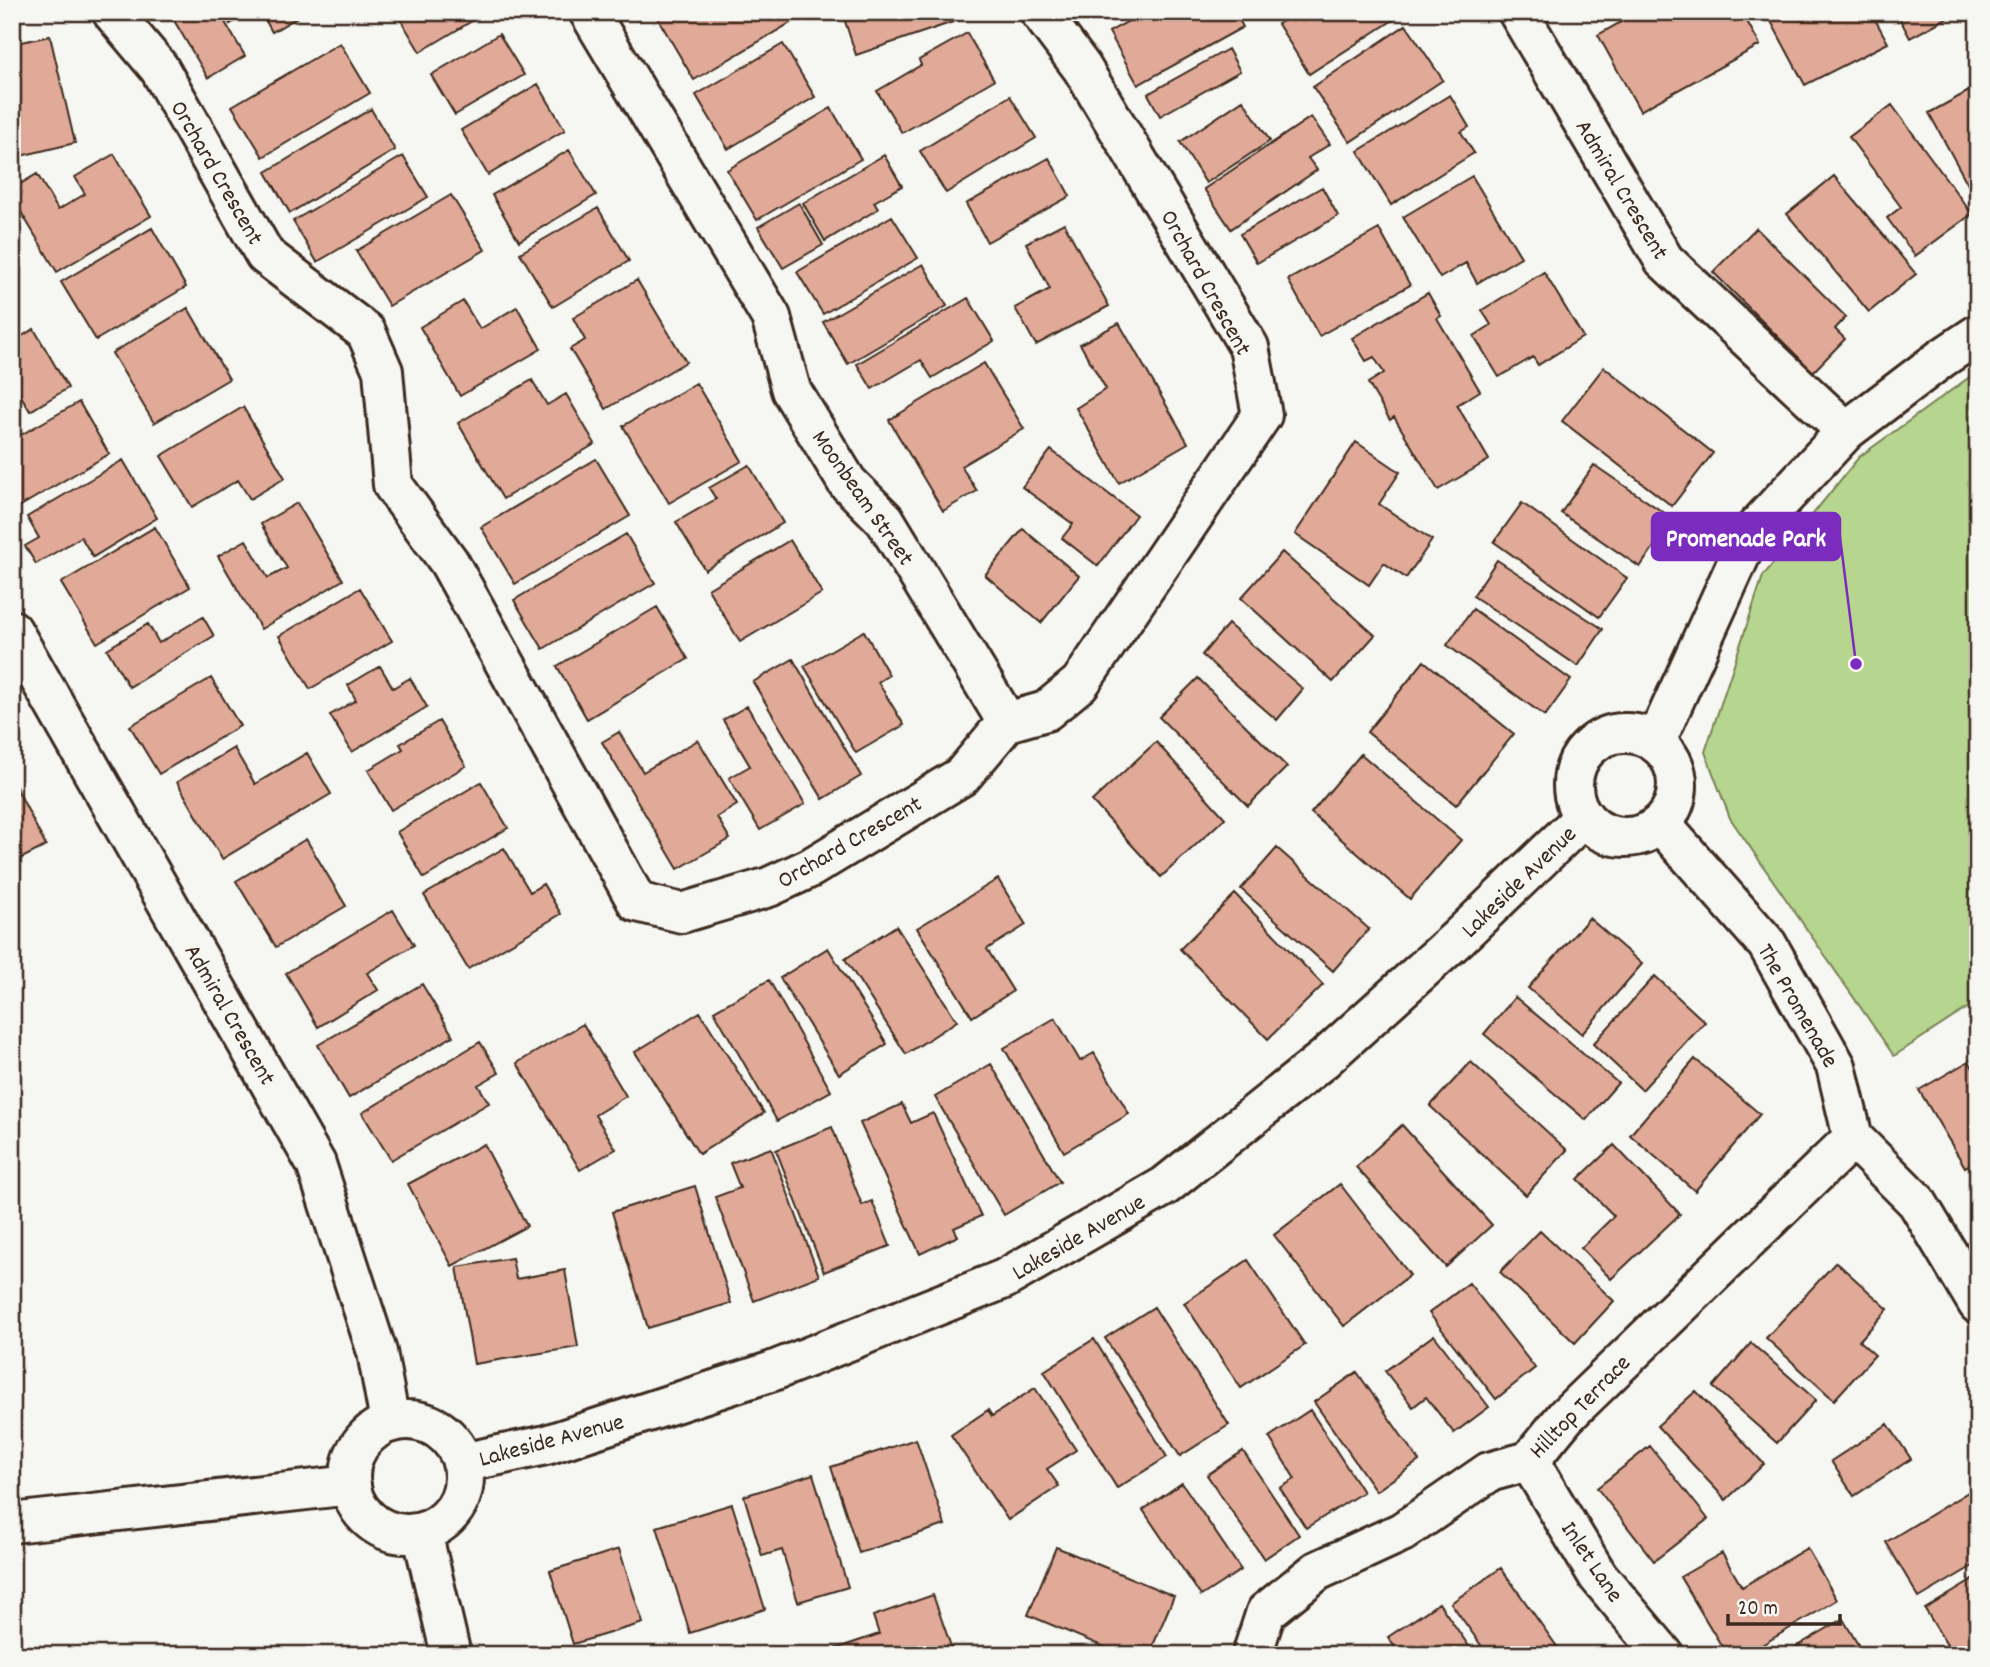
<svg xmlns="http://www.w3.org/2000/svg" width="1990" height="1667" font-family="Dekko,sans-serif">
	<rect width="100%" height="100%" fill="#f6f6f2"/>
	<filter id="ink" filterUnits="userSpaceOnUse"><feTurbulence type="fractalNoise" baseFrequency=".0143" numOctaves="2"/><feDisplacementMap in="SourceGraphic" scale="14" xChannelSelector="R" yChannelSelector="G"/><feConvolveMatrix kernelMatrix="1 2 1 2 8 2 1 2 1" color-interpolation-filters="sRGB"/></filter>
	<g filter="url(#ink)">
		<path fill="#b6d58e" stroke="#788056" stroke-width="2" d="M 1978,371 L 1978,1001 L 1894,1056 L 1730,818 L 1705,752 L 1763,576 L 1859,457 Z"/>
		<path fill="#e1a998" stroke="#3b2a1e" stroke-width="2" d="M 169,12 L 219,12 L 245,56 L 208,78 Z
			M 223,12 L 250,12 L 230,24 Z
			M 261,12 L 306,12 L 272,32 Z
			M 396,12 L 487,12 L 420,52 Z
			M 654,12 L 800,12 L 802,16 L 694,80 Z
			M 842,12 L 950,12 L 953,22 L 856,55 Z
			M 1145,12 L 1235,12 L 1243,27 L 1138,85 L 1109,32 Z
			M 1296,12 L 1399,12 L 1401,15 L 1309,74 L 1278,24 Z
			M 1639,12 L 1698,12 L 1702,20 L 1715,12 L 1742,12 L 1760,45 L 1640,111 L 1598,35 Z
			M 1766,12 L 1871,12 L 1888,43 L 1805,85 Z
			M 1896,12 L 1958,12 L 1910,38 Z
			M 1406,25 L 1443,80 L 1350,142 L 1313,87 Z
			M 967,33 L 994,80 L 902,133 L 877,91 L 921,65 L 919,60 Z
			M 499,34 L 524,75 L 455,115 L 431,75 Z
			M 50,36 L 75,143 L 12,158 L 12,44 Z
			M 340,43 L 370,93 L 263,157 L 232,106 Z
			M 783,44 L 815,97 L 728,149 L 696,95 Z
			M 1228,49 L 1240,71 L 1160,116 L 1148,94 Z
			M 538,84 L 565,130 L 488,175 L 461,130 Z
			M 1978,86 L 1978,203 L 1929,113 Z
			M 1450,95 L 1469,127 L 1461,132 L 1474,153 L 1391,205 L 1358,151 Z
			M 1010,96 L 1036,138 L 946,193 L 920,151 Z
			M 1243,100 L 1270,141 L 1206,183 L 1180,142 Z
			M 1892,105 L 1972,214 L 1915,256 L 1887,218 L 1901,207 L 1849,137 Z
			M 831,108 L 861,159 L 757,220 L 727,170 Z
			M 371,109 L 395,150 L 290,213 L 266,172 Z
			M 1311,117 L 1330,144 L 1308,158 L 1317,170 L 1231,229 L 1204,189 Z
			M 569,150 L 596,195 L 519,241 L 492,195 Z
			M 114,154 L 151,216 L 57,272 L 12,197 L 12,189 L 37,174 L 58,210 L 85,194 L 75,177 Z
			M 884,155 L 902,186 L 874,202 L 878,209 L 825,241 L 803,203 Z
			M 403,156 L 428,197 L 317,262 L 293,221 Z
			M 1049,158 L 1070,196 L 987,242 L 966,204 Z
			M 1472,176 L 1521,257 L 1477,283 L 1466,263 L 1440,278 L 1403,217 Z
			M 1834,176 L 1916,274 L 1869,312 L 1787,214 Z
			M 1322,187 L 1338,216 L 1257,263 L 1240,234 Z
			M 451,195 L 485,250 L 389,306 L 356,251 Z
			M 799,203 L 823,245 L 783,268 L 758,227 Z
			M 598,208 L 629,261 L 553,307 L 520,253 Z
			M 892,216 L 918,258 L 823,314 L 797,272 Z
			M 1064,223 L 1109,306 L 1036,345 L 1015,308 L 1050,289 L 1026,243 Z
			M 152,228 L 186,287 L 96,340 L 61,282 Z
			M 1756,228 L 1846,317 L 1835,329 L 1845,339 L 1813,372 L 1713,272 Z
			M 1379,229 L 1410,285 L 1319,336 L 1288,280 Z
			M 923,264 L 947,306 L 848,364 L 823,322 Z
			M 1544,272 L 1583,337 L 1538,365 L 1533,357 L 1499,377 L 1474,336 L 1491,325 L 1482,310 Z
			M 637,280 L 686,362 L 606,409 L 570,349 L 585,340 L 573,318 Z
			M 1428,293 L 1441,316 L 1437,318 L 1480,391 L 1457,405 L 1489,460 L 1438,490 L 1394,417 L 1390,420 L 1368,383 L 1384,373 L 1374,357 L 1366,361 L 1352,338 Z
			M 968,298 L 994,341 L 932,378 L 921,360 L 872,389 L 857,364 Z
			M 463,301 L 480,329 L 517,307 L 541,349 L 460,396 L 420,327 Z
			M 188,308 L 229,379 L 154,423 L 112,353 Z
			M 1119,323 L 1188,443 L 1119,483 L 1076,408 L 1106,389 L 1080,344 Z
			M 34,329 L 68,388 L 30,411 L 14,384 L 12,386 L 12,342 Z
			M 984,363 L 1024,429 L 961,466 L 977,491 L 943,511 L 889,420 Z
			M 1604,367 L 1713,453 L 1672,506 L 1562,421 Z
			M 532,380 L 547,405 L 566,394 L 595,444 L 503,499 L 458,423 Z
			M 696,383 L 742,461 L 669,503 L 623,426 Z
			M 79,402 L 109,454 L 12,511 L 12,440 Z
			M 243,407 L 285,478 L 250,499 L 238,480 L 192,507 L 161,456 Z
			M 1356,442 L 1400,472 L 1379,504 L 1432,540 L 1406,578 L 1384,563 L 1369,585 L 1295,534 Z
			M 1051,450 L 1136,515 L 1098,566 L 1062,538 L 1073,524 L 1022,487 Z
			M 596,459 L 630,516 L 515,584 L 481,527 Z
			M 123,460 L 157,518 L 93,557 L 81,537 L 36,564 L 25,546 L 39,538 L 27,517 Z
			M 749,465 L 783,523 L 705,570 L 676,522 L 716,499 L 709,488 Z
			M 1594,465 L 1673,519 L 1640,567 L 1561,513 Z
			M 297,503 L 343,580 L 261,629 L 218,556 L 246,540 L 268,578 L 287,568 L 261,524 Z
			M 1522,503 L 1627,578 L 1599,617 L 1494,542 Z
			M 155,527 L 190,587 L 97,643 L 61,583 Z
			M 1023,529 L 1079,576 L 1041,623 L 985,575 Z
			M 626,534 L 655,583 L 543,649 L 514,600 Z
			M 790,540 L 822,593 L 740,642 L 708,589 Z
			M 1282,552 L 1375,635 L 1333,682 L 1241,598 Z
			M 1497,560 L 1603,629 L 1578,666 L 1473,596 Z
			M 360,588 L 392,641 L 310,689 L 279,636 Z
			M 657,607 L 688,659 L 587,719 L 557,666 Z
			M 1473,609 L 1571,680 L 1545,716 L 1447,645 Z
			M 203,617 L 214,636 L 129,687 L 107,649 L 148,624 L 159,643 Z
			M 1228,624 L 1303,689 L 1277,720 L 1202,655 Z
			M 864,631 L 889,675 L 878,682 L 904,725 L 856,753 L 804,666 Z
			M 793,659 L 861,776 L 823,799 L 753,682 Z
			M 1424,661 L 1514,734 L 1456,805 L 1367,732 Z
			M 380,666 L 393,688 L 410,678 L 427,707 L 352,752 L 330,715 L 356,700 L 348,685 Z
			M 211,678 L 240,726 L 159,774 L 130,726 Z
			M 1198,678 L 1287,767 L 1248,806 L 1159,717 Z
			M 747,706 L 805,804 L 760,830 L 729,778 L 750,766 L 723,720 Z
			M 439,721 L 466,766 L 391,810 L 368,770 L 403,749 L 400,744 Z
			M 619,732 L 643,772 L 698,740 L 737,805 L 717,817 L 730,839 L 678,869 L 602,742 Z
			M 1156,742 L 1225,818 L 1161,877 L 1092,801 Z
			M 234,748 L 255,784 L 307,753 L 331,794 L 222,859 L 177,782 Z
			M 1361,754 L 1461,840 L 1410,899 L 1311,813 Z
			M 12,779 L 46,846 L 12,863 Z
			M 481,782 L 508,828 L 424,878 L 397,832 Z
			M 306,839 L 346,906 L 276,947 L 236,881 Z
			M 504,848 L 530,892 L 543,884 L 561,914 L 468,969 L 424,895 Z
			M 1277,848 L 1369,929 L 1333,971 L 1241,889 Z
			M 998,879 L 1026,925 L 987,949 L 1013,991 L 972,1017 L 917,928 Z
			M 1235,894 L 1323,985 L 1268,1039 L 1180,949 Z
			M 393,910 L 414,945 L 367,973 L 378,990 L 318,1027 L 286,973 Z
			M 1589,918 L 1642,964 L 1582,1034 L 1528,988 Z
			M 896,926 L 957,1021 L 906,1054 L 845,959 Z
			M 828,948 L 887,1044 L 839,1074 L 780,978 Z
			M 1655,976 L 1705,1022 L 1642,1090 L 1593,1044 Z
			M 769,980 L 831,1091 L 777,1121 L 714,1011 Z
			M 422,984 L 453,1036 L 349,1098 L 318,1045 Z
			M 1515,997 L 1618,1083 L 1586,1120 L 1484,1034 Z
			M 700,1012 L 764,1113 L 699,1154 L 635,1052 Z
			M 1055,1018 L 1080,1061 L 1094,1053 L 1129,1114 L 1064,1152 L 1004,1048 Z
			M 583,1024 L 626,1096 L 595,1115 L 616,1149 L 580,1170 L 517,1063 Z
			M 480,1042 L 499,1073 L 478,1085 L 489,1103 L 391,1160 L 362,1113 Z
			M 1695,1059 L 1760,1114 L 1695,1191 L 1630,1135 Z
			M 1969,1061 L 1978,1077 L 1978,1159 L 1965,1167 L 1919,1090 Z
			M 1471,1062 L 1567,1150 L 1526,1195 L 1430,1106 Z
			M 991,1064 L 1060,1182 L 1004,1215 L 935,1097 Z
			M 902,1104 L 911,1123 L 933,1113 L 981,1216 L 954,1228 L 958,1236 L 920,1254 L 860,1123 Z
			M 1402,1125 L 1492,1225 L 1446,1267 L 1356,1167 Z
			M 832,1127 L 862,1205 L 872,1201 L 890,1246 L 824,1272 L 776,1150 Z
			M 484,1144 L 527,1226 L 452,1266 L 408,1184 Z
			M 1614,1145 L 1680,1214 L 1611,1279 L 1581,1248 L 1614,1216 L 1578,1179 Z
			M 771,1148 L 819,1276 L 754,1301 L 715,1197 L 740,1188 L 730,1163 Z
			M 1340,1184 L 1410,1275 L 1344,1326 L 1274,1235 Z
			M 695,1186 L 731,1303 L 648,1328 L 612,1212 Z
			M 1540,1231 L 1614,1301 L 1575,1343 L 1500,1272 Z
			M 512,1258 L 516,1279 L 565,1270 L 578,1347 L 474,1364 L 457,1267 Z
			M 1248,1260 L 1305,1345 L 1241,1388 L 1184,1303 Z
			M 1836,1262 L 1888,1309 L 1859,1341 L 1875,1355 L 1834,1400 L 1766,1338 Z
			M 1469,1283 L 1535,1368 L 1496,1399 L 1429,1313 Z
			M 1154,1307 L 1229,1425 L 1180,1456 L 1105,1338 Z
			M 1434,1335 L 1489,1407 L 1454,1433 L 1426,1397 L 1413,1407 L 1385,1371 Z
			M 1094,1339 L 1167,1457 L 1117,1488 L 1044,1371 Z
			M 1751,1343 L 1816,1400 L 1777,1443 L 1713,1387 Z
			M 1357,1372 L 1419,1461 L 1376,1491 L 1314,1402 Z
			M 1035,1388 L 1076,1450 L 1047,1469 L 1059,1486 L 1008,1520 L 951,1435 L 988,1410 L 992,1416 Z
			M 1696,1391 L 1764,1464 L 1726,1500 L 1657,1426 Z
			M 1310,1410 L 1363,1492 L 1306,1528 L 1280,1488 L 1295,1479 L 1269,1437 Z
			M 1888,1424 L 1911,1459 L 1854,1496 L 1831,1461 Z
			M 916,1439 L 945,1525 L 859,1553 L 831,1467 Z
			M 1650,1446 L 1708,1519 L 1654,1561 L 1597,1488 Z
			M 1243,1451 L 1299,1535 L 1264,1559 L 1207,1475 Z
			M 813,1474 L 848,1587 L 798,1602 L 782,1550 L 762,1556 L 744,1496 Z
			M 1182,1483 L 1241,1570 L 1201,1596 L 1143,1510 Z
			M 1978,1486 L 1978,1563 L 1919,1598 L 1886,1542 Z
			M 732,1504 L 765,1609 L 690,1633 L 657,1527 Z
			M 1056,1547 L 1174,1596 L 1149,1655 L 1123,1655 L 1028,1615 Z
			M 1807,1548 L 1837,1600 L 1745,1655 L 1727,1655 L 1680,1577 L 1722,1553 L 1742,1587 Z
			M 619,1549 L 643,1623 L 573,1644 L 550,1571 Z
			M 1501,1568 L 1563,1655 L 1488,1655 L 1451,1603 Z
			M 1978,1577 L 1978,1647 L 1965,1655 L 1953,1655 L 1925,1609 Z
			M 933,1595 L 954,1655 L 827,1655 L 826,1652 L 879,1634 L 873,1616 Z
			M 1439,1603 L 1475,1655 L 1400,1655 L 1388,1637 Z
			M 1843,1619 L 1864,1655 L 1782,1655 Z"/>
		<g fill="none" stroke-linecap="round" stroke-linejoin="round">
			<defs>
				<path id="minor" d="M 112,12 L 159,68 L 265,255 L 366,332 L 383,371 L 393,485 L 449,562 L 637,902 L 682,913 L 769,887 L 810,868 L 962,776 L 1007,722 L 1046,711 L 1080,683 L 1262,415 L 1249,347 L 1082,68 L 1040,12
					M 589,12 L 771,317 L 791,390 L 847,482 L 885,520 L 1007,722
					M 1518,12 L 1664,260 L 1846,431
					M 12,630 L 316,1164 L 377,1352 L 390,1422
					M1573 785a52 52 0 1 1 104 0a52 52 0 1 1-104 0Z
					M 1656,741 L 1750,534 L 1846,431 L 1942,358 L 1978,334
					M 1661,824 L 1767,944 L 1836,1066 L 1853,1138 L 1917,1202 L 1978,1304
					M350 1477a57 57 0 1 1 114 0a57 57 0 1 1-114 0Z
					M 1529,1461 L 1598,1576 L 1664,1655
					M 462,1463 L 546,1445 L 773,1371 L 1004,1279 L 1165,1186 L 1324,1059 L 1458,938 L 1584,817
					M 12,1523 L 351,1485
					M 422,1532 L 451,1655
					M 1252,1655 L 1266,1612 L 1317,1571 L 1402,1532 L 1489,1472 L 1529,1461 L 1566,1416 L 1853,1138"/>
			</defs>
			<use href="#minor" stroke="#3b2a1e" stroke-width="44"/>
			<use href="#minor" stroke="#f6f6f2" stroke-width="38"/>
		</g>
	</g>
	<g text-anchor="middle" stroke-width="5" stroke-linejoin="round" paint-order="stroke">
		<g font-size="24" fill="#3b2a1e" stroke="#f6f6f2">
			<text transform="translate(218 172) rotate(60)" y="8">Orchard Crescent</text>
			<text transform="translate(1623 189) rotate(59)" y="8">Admiral Crescent</text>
			<text transform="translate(1207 282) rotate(61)" y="8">Orchard Crescent</text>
			<text transform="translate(864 497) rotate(55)" y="8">Moonbeam Street</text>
			<text transform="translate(849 841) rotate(-30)" y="8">Orchard Crescent</text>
			<text transform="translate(1518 881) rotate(-44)" y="8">Lakeside Avenue</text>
			<text transform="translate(1799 1005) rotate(60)" y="8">The Promenade</text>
			<text transform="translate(231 1014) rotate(60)" y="8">Admiral Crescent</text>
			<text transform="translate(1078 1236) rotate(-30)" y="8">Lakeside Avenue</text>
			<text transform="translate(1579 1406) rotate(-46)" y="8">Hilltop Terrace</text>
			<text transform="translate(551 1439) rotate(-15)" y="8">Lakeside Avenue</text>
			<text transform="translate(1593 1561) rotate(56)" y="8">Inlet Lane</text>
		</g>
	</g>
	<path fill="none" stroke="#7b2cbf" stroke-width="2.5" d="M1856 664L1840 537"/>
	<circle fill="#7b2cbf" stroke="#f6f6f2" stroke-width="2.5" cx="1856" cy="664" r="7"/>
	<rect fill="#7b2cbf" stroke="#7b2cbf" stroke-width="2.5" x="1652" y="513" width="188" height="47" rx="7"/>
	<g font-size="26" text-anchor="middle" font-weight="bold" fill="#fff">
		<text x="1746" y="546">Promenade Park</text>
	</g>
	<rect width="1990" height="1667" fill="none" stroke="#f6f6f2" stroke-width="42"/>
	<rect x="21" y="21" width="1948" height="1625" fill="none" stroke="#3b2a1e" stroke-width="2.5" filter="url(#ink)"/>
	<path d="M1728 1614v10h112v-10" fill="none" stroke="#3b2a1e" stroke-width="3.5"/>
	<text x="1738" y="1614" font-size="21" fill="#3b2a1e" stroke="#f6f6f2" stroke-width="5" paint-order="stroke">20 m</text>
</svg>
